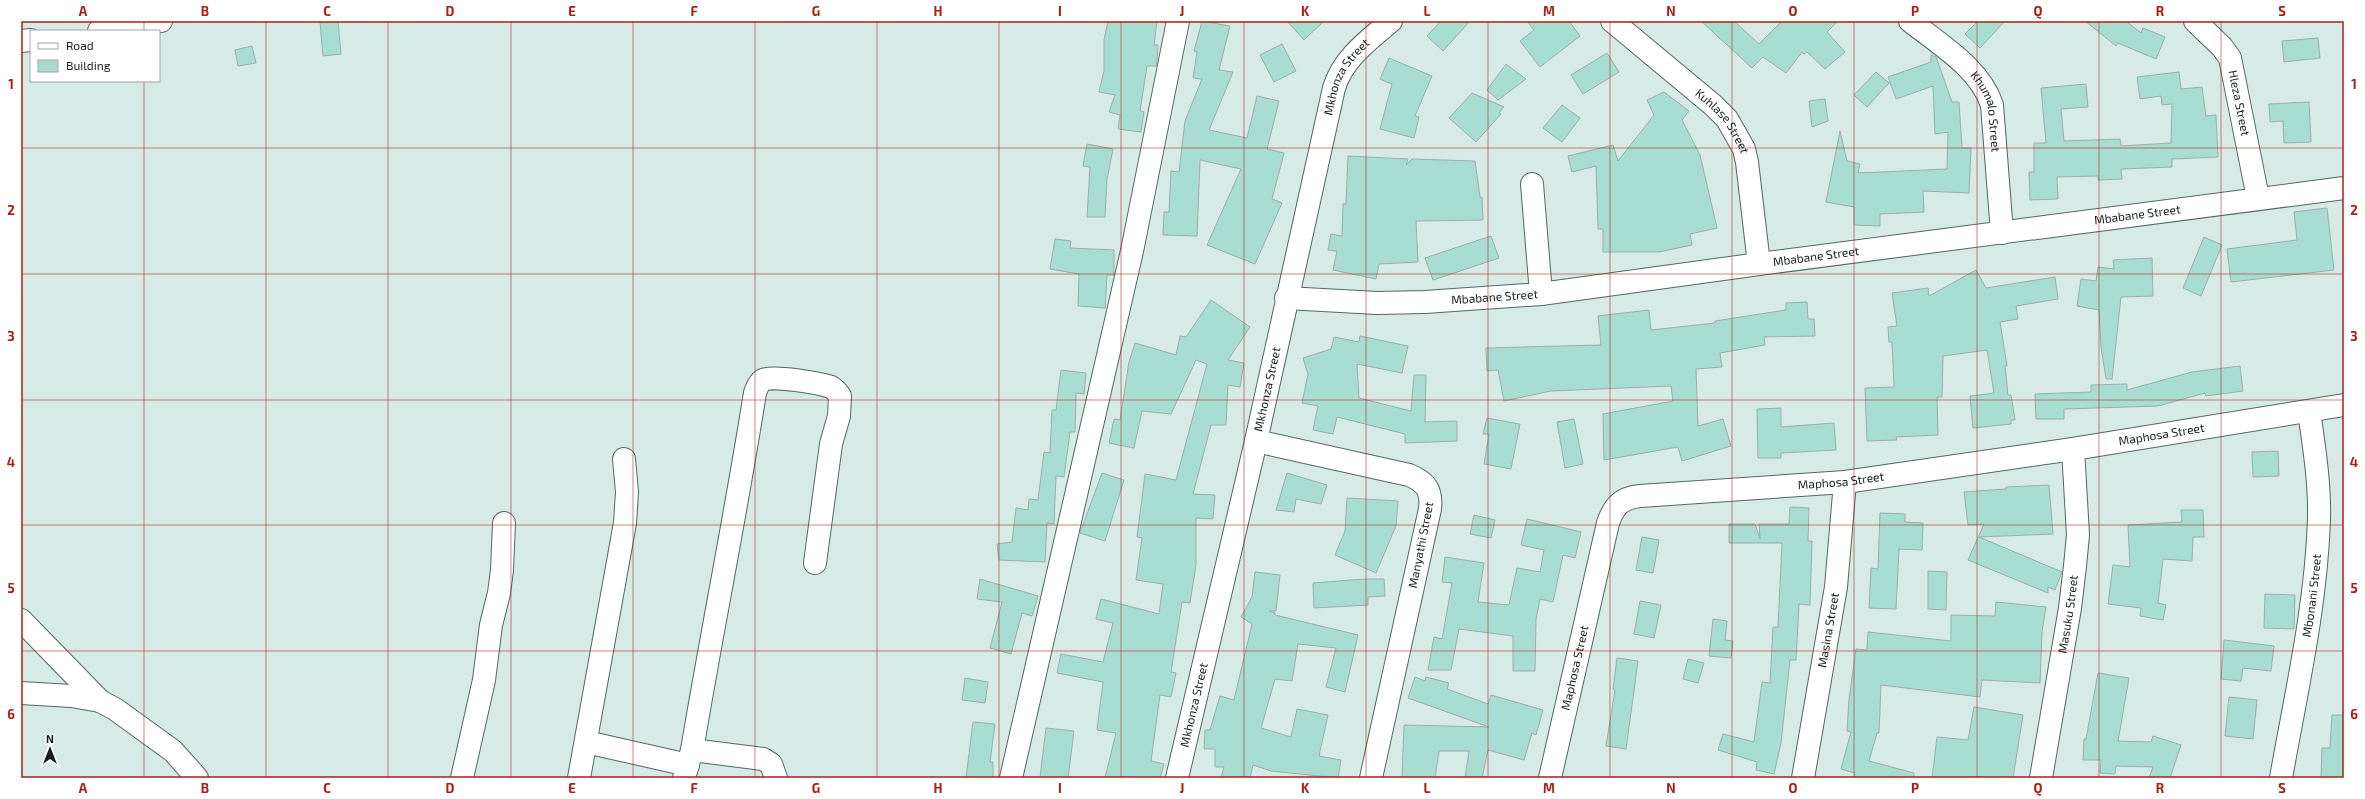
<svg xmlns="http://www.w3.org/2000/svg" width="2365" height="799" font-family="'Exo 2',sans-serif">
	<rect width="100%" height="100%" fill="#d6ebe6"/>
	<path fill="#a7ded1" stroke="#9baeaa" d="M 338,21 L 341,54 L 323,56 L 320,22 Z
		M 1108,21 L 1157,21 L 1154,45 L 1158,45 L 1157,60 L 1156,66 L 1147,66 L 1140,111 L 1144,112 L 1141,132 L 1118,129 L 1120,115 L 1109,112 L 1115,95 L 1099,92 L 1104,71 L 1104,40 Z
		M 1202,21 L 1230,26 L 1219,70 L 1233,72 L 1209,130 L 1247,138 L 1257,96 L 1279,101 L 1267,149 L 1284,153 L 1272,199 L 1282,203 L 1255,264 L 1207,245 L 1241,169 L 1200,160 L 1197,236 L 1163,235 L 1164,212 L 1169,212 L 1171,171 L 1179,172 L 1185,121 L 1202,79 L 1193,78 L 1197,52 L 1194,51 Z
		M 1287,21 L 1324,21 L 1304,40 Z
		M 1441,21 L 1470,21 L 1443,51 L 1427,36 Z
		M 1527,21 L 1569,21 L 1580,36 L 1540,67 L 1520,41 L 1534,30 Z
		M 1701,21 L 1734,21 L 1759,44 L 1782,21 L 1838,21 L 1827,32 L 1845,52 L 1825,69 L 1807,52 L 1804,54 L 1802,52 L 1786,73 L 1763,57 L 1752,68 Z
		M 1978,21 L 2005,21 L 1980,48 L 1965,34 Z
		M 2085,21 L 2126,21 L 2141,33 L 2143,28 L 2165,37 L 2156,59 L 2118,43 L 2116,46 Z
		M 2318,38 L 2320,58 L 2284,62 L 2282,41 Z
		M 1282,44 L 1296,71 L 1274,82 L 1260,55 Z
		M 252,46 L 256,63 L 238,66 L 235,50 Z
		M 1607,53 L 1619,72 L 1583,94 L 1571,75 Z
		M 1931,55 L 1936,57 L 1952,102 L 1959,102 L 1962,148 L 1971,148 L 1969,193 L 1923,191 L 1924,212 L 1880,214 L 1880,226 L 1854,225 L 1854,207 L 1826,202 L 1840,131 L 1847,161 L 1860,164 L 1858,173 L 1947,169 L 1948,132 L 1935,134 L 1933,86 L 1896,99 L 1888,77 L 1931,62 Z
		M 1389,58 L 1432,76 L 1415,116 L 1419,117 L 1414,138 L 1380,129 L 1392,84 L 1380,79 Z
		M 1506,64 L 1526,79 L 1498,100 L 1487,90 Z
		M 1876,72 L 1889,83 L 1867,107 L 1854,95 Z
		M 2179,72 L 2181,89 L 2202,87 L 2206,116 L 2216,115 L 2218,157 L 2172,159 L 2172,167 L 2121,169 L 2122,179 L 2098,180 L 2098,176 L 2057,177 L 2058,199 L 2030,200 L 2029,172 L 2034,172 L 2034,143 L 2046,143 L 2041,88 L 2086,84 L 2088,107 L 2061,109 L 2064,141 L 2120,139 L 2121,146 L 2171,143 L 2172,104 L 2162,105 L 2161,96 L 2140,99 L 2137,77 Z
		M 1664,92 L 1689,111 L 1682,120 L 1700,155 L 1717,228 L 1690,234 L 1692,245 L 1659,252 L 1603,252 L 1603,229 L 1598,229 L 1596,166 L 1572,172 L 1568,156 L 1613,145 L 1618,161 L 1654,115 L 1647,100 Z
		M 1472,93 L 1504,107 L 1499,113 L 1501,114 L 1476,142 L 1449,118 Z
		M 1825,99 L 1828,121 L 1812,127 L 1809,101 Z
		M 2309,102 L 2311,142 L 2284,143 L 2283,121 L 2270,122 L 2269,104 Z
		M 1562,105 L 1580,118 L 1562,142 L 1543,128 Z
		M 1087,144 L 1113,149 L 1107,179 L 1105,217 L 1087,217 L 1090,167 L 1083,166 Z
		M 1348,156 L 1408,159 L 1406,165 L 1412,159 L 1475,161 L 1480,197 L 1482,197 L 1483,220 L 1416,221 L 1418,262 L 1379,264 L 1376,279 L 1333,270 L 1337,251 L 1328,250 L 1331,234 L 1342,236 L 1343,204 L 1346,204 Z
		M 2327,208 L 2334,270 L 2231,282 L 2227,249 L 2297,240 L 2294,212 Z
		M 1491,236 L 1499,258 L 1433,280 L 1425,258 Z
		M 2204,237 L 2222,245 L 2201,296 L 2183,288 Z
		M 1055,239 L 1071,241 L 1070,248 L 1114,250 L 1114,275 L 1107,275 L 1105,308 L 1078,306 L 1079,274 L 1050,269 Z
		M 2152,258 L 2153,296 L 2121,297 L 2112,379 L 2106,379 L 2101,347 L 2099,310 L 2077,306 L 2081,279 L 2096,281 L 2098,267 L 2114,269 L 2113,260 Z
		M 1976,270 L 1986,288 L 2055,277 L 2058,299 L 2016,306 L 2018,319 L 2000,322 L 2007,366 L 2005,366 L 2008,395 L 2011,395 L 2015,420 L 2011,420 L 2011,424 L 1973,428 L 1970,396 L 1994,393 L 1987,350 L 1943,356 L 1942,397 L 1937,397 L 1938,435 L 1896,437 L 1897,440 L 1867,441 L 1865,388 L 1894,387 L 1892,342 L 1889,342 L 1888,327 L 1897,326 L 1892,293 L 1928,288 L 1929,296 Z
		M 1211,300 L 1250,327 L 1228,360 L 1244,363 L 1240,387 L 1228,385 L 1226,425 L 1211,425 L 1193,494 L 1215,495 L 1213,519 L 1196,518 L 1196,565 L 1190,603 L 1182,602 L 1171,672 L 1176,673 L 1171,697 L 1160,695 L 1151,761 L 1164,764 L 1160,778 L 1105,778 L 1116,733 L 1097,730 L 1103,682 L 1057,673 L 1061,654 L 1103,662 L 1113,623 L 1096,619 L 1101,599 L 1159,614 L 1163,584 L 1136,580 L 1142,538 L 1137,537 L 1145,474 L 1176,480 L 1207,364 L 1196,360 L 1171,414 L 1142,411 L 1134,448 L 1109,443 L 1114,419 L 1120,420 L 1129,362 L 1135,343 L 1176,355 L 1180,336 L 1186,337 Z
		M 1807,302 L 1808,319 L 1814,319 L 1815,336 L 1764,337 L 1765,345 L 1720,353 L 1722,367 L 1696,369 L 1698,426 L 1723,419 L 1731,446 L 1682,461 L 1678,447 L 1604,460 L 1603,414 L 1673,401 L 1671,386 L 1551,391 L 1504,401 L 1498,370 L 1487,371 L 1486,348 L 1601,345 L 1598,316 L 1649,310 L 1651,330 L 1715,323 L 1715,321 L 1786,310 L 1786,303 Z
		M 1360,336 L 1408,346 L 1402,373 L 1357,364 L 1359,398 L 1411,411 L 1414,375 L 1426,375 L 1425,422 L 1457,421 L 1457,441 L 1405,443 L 1405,434 L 1337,417 L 1333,434 L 1313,430 L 1318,406 L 1302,403 L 1308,374 L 1303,358 L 1331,349 L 1334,337 L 1359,342 Z
		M 2240,366 L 2243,391 L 2206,396 L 2205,393 L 2158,406 L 2064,409 L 2064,419 L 2036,419 L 2035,394 L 2091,392 L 2091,385 L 2127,384 L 2127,390 L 2192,372 Z
		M 1061,370 L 1086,373 L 1084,394 L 1076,393 L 1075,432 L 1070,432 L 1064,477 L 1056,476 L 1054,524 L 1047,523 L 1045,562 L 999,560 L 997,544 L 1012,542 L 1016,508 L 1028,510 L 1029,499 L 1038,500 L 1044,452 L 1050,453 L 1052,410 L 1056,410 Z
		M 1781,408 L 1781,427 L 1834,423 L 1836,450 L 1781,453 L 1781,458 L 1758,458 L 1757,409 Z
		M 1487,418 L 1520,424 L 1511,469 L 1484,464 L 1489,434 L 1483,434 Z
		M 1574,419 L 1583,464 L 1565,468 L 1557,422 Z
		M 2278,451 L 2279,476 L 2253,477 L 2252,452 Z
		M 1102,473 L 1124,480 L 1105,541 L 1080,533 Z
		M 1287,473 L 1327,485 L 1321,504 L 1296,499 L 1294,512 L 1276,510 Z
		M 2049,485 L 2053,534 L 1979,537 L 2062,572 L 2055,590 L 2048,587 L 2048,593 L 1968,560 L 1984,524 L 1968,525 L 1964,492 L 2006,489 L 2006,487 Z
		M 1347,498 L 1398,501 L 1396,526 L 1376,573 L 1335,555 L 1345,531 Z
		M 1790,507 L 1809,508 L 1808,541 L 1812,541 L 1810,605 L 1799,604 L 1796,660 L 1790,660 L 1781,743 L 1774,774 L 1756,770 L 1757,762 L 1718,750 L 1723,734 L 1754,742 L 1762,682 L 1770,683 L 1773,627 L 1778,627 L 1782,543 L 1729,543 L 1729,524 L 1755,524 L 1760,539 L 1759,524 L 1789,524 Z
		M 2181,510 L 2203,510 L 2204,537 L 2193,537 L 2192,561 L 2163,559 L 2158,603 L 2166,605 L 2163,620 L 2140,616 L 2141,608 L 2108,604 L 2113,565 L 2130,567 L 2128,525 L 2182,522 Z
		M 1880,513 L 1905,514 L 1905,522 L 1923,523 L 1922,550 L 1899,549 L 1896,609 L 1869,608 L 1871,568 L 1878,569 Z
		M 1474,515 L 1495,520 L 1491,538 L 1470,534 Z
		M 1527,519 L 1581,532 L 1575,558 L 1563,555 L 1553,602 L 1540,599 L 1536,619 L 1535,671 L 1513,671 L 1513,636 L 1459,629 L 1451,670 L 1428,670 L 1434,637 L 1442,639 L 1452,583 L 1442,582 L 1445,557 L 1484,563 L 1478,602 L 1509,605 L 1517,568 L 1540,572 L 1544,550 L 1521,545 Z
		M 1642,537 L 1659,540 L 1653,573 L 1636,570 Z
		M 1928,571 L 1947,572 L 1946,610 L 1928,609 Z
		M 1255,572 L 1280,575 L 1276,611 L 1269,611 L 1275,613 L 1275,615 L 1358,635 L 1345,692 L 1326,687 L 1336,648 L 1298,644 L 1292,681 L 1275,679 L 1261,728 L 1291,737 L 1297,709 L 1328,715 L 1319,756 L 1341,760 L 1338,778 L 1271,771 L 1253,765 L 1250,778 L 1221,778 L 1224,767 L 1215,767 L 1215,749 L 1204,749 L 1205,730 L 1210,730 L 1220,696 L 1234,700 L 1252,624 L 1241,617 L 1252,597 Z
		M 980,579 L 1038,596 L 1032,616 L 1022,613 L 1011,654 L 990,648 L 1002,602 L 977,599 Z
		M 1365,579 L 1384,579 L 1385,596 L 1368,597 L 1368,605 L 1314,608 L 1313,583 Z
		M 2265,594 L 2295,595 L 2294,629 L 2264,628 Z
		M 1640,601 L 1661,605 L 1654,638 L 1634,634 Z
		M 1996,602 L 2046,607 L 2042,632 L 2040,683 L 1982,680 L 1980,697 L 1881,685 L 1879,733 L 1877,733 L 1869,761 L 1914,773 L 1914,778 L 1854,778 L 1855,773 L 1841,769 L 1851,732 L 1847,731 L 1849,700 L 1856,649 L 1867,650 L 1868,632 L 1951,641 L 1951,615 L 1995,616 Z
		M 1713,619 L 1727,621 L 1725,640 L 1733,641 L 1731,658 L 1709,656 Z
		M 2224,640 L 2274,646 L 2271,671 L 2243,668 L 2241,681 L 2221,679 Z
		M 1617,658 L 1638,661 L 1626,749 L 1606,746 L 1615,690 L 1613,689 Z
		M 1688,659 L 1704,663 L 1698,683 L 1683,679 Z
		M 2098,673 L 2129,678 L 2118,741 L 2151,742 L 2153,736 L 2181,745 L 2170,778 L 2149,778 L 2153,767 L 2116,766 L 2115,774 L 2100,773 L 2101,760 L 2083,760 L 2084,739 L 2086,739 Z
		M 1415,677 L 1425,681 L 1426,677 L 1449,683 L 1447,689 L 1488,704 L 1491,695 L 1543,710 L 1536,735 L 1532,733 L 1524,760 L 1488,750 L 1482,778 L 1465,778 L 1469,751 L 1439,751 L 1435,778 L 1402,778 L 1404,725 L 1489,727 L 1408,698 Z
		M 965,678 L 988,682 L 985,703 L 962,700 Z
		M 2229,697 L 2257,700 L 2253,739 L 2225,736 Z
		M 1974,707 L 2023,715 L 2013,778 L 1932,778 L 1937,737 L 1968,740 Z
		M 2332,715 L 2344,715 L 2344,778 L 2321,778 L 2322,748 L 2330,748 Z
		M 973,722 L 995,724 L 990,762 L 993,762 L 993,778 L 966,778 Z
		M 1046,728 L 1074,731 L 1068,778 L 1040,778 Z"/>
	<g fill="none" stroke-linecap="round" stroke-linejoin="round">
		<defs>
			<g id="minor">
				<path id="s1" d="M 1612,21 L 1713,105 L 1727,119 L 1744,149 L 1747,162 L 1759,264"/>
				<path id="s2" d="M 1910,21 C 1939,44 1980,68 1992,105 L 2002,233"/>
				<path id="s3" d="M 2195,21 L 2222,47 L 2230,58 L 2258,198"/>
				<path d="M 99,31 L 161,21"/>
				<path d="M 21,41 L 31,40"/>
				<path d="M 1532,184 L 1541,294"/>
				<path id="s4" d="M 1286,298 L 1377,303 L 1425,302 L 1541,294 L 1759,264 L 2344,188"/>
				<path d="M 1256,441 L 1409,475 C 1426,482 1432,490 1430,509 L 1371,778"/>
				<path d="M 21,620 L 100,701"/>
				<path d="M 21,693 L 71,696 L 100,701 L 115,709 L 173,751 L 197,778"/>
				<path d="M 586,742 L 688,765"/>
				<path d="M 692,750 L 763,759 L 771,764 L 776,778"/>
				<path d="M 462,778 L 484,680 L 491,625 L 499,593 L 502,570 L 504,523"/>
				<path d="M 579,778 L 625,523 L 627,492 L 624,459"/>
				<path d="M 684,778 L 692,750 C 712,631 736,513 755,393 C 757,388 758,383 763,380 C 773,375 819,383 831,387 C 835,389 837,392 840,396 L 839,416 L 831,444 L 815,563"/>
				<path d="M 1011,778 L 1132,251 L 1178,21"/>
				<path id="s5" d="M 1177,778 L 1256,441 L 1334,88 C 1343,58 1369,40 1391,21"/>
				<path id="s6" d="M 1550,778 L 1608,523 C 1614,506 1621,498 1640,496 L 1845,482 L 2073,449 L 2344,405"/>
				<path id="s7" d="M 1803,778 L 1836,587 L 1845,482"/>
				<path id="s8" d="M 2041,778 L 2070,608 L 2075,566 L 2078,535 L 2073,449"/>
				<path id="s9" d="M 2281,778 C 2296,693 2316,607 2319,520 C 2320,483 2314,447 2309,411"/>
			</g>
		</defs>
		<use href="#minor" stroke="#546762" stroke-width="24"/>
		<use href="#minor" stroke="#fff" stroke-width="22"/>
	</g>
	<path fill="none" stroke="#ae1e16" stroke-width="1" stroke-opacity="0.55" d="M 144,21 L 144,31M 266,21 L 266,778M 388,21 L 388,778M 511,21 L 511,778M 633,21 L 633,778M 755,21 L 755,778M 877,21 L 877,778M 999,21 L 999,778M 1121,21 L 1121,778M 1244,21 L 1244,778M 1366,21 L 1366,778M 1488,21 L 1488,778M 1610,21 L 1610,778M 1732,21 L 1732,778M 1854,21 L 1854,778M 1977,21 L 1977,778M 2099,21 L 2099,778M 2221,21 L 2221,778M 144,81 L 144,778M 21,148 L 2344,148M 21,274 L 2344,274M 21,400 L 2344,400M 21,525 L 2344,525M 21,651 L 2344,651"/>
	<g text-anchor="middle" stroke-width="3" stroke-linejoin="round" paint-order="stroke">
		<g font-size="12" fill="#151d1b" stroke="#fff">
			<text dy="4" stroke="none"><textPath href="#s5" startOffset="723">Mkhonza Street</textPath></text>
			<text dy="4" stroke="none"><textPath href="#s3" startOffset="97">Hleza Street</textPath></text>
			<text dy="4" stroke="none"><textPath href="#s2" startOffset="124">Khumalo Street</textPath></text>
			<text dy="4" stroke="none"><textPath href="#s1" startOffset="150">Kuhlase Street</textPath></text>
			<text dy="4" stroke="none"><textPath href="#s4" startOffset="857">Mbabane Street</textPath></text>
			<text dy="4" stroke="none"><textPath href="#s4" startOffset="533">Mbabane Street</textPath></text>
			<text dy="4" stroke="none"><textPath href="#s4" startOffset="209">Mbabane Street</textPath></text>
			<text dy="4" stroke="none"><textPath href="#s5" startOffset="399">Mkhonza Street</textPath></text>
			<text dy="4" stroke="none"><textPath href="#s6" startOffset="832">Maphosa Street</textPath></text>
			<text dy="4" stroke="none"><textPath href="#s6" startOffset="508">Maphosa Street</textPath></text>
			<text transform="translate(1421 545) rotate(-79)" y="4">Manyathi Street</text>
			<text dy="4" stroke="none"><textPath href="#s9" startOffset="185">Mbonani Street</textPath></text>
			<text dy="4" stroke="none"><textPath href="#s8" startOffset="166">Masuku Street</textPath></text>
			<text dy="4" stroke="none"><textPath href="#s7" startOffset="150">Masina Street</textPath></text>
			<text dy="4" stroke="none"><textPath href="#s6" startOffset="113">Maphosa Street</textPath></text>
			<text dy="4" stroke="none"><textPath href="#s5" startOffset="75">Mkhonza Street</textPath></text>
		</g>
	</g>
	<rect width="2365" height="799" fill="none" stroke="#ffffff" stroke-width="44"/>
	<rect x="30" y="30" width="130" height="52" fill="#ffffff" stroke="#a1a5a4"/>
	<rect x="38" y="43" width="20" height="6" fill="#ffffff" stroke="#a1a5a4"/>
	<text x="66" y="50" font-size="12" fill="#151d1b">Road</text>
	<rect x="38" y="60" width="20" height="12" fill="#a7ded1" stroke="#a1a5a4"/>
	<text x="66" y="70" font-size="12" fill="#151d1b">Building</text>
	<g transform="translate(50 749)" stroke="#ffffff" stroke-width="3" paint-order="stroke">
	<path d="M0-3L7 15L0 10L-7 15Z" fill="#151d1b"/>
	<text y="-6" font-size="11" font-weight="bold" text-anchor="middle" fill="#151d1b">N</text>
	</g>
	<rect x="22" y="22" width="2321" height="755" fill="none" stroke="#ae1e16" stroke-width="1.5"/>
	<g font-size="13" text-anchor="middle" font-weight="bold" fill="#ae1e16">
		<text x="83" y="16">A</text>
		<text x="205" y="16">B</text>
		<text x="327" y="16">C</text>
		<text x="450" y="16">D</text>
		<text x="572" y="16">E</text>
		<text x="694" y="16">F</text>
		<text x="816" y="16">G</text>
		<text x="938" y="16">H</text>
		<text x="1060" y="16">I</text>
		<text x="1182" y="16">J</text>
		<text x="1305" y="16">K</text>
		<text x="1427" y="16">L</text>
		<text x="1549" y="16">M</text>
		<text x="1671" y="16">N</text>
		<text x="1793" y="16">O</text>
		<text x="1915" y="16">P</text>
		<text x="2038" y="16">Q</text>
		<text x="2160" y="16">R</text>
		<text x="2282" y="16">S</text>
		<text x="11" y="89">1</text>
		<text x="2354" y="89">1</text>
		<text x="11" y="215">2</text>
		<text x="2354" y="215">2</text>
		<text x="11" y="341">3</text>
		<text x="2354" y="341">3</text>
		<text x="11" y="467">4</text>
		<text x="2354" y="467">4</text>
		<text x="11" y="593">5</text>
		<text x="2354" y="593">5</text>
		<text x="11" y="719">6</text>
		<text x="2354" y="719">6</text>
		<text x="83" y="793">A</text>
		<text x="205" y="793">B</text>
		<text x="327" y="793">C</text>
		<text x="450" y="793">D</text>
		<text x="572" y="793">E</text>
		<text x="694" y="793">F</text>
		<text x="816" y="793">G</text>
		<text x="938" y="793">H</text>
		<text x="1060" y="793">I</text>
		<text x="1182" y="793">J</text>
		<text x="1305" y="793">K</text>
		<text x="1427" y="793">L</text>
		<text x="1549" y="793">M</text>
		<text x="1671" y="793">N</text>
		<text x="1793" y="793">O</text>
		<text x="1915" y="793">P</text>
		<text x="2038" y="793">Q</text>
		<text x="2160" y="793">R</text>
		<text x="2282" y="793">S</text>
	</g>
</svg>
